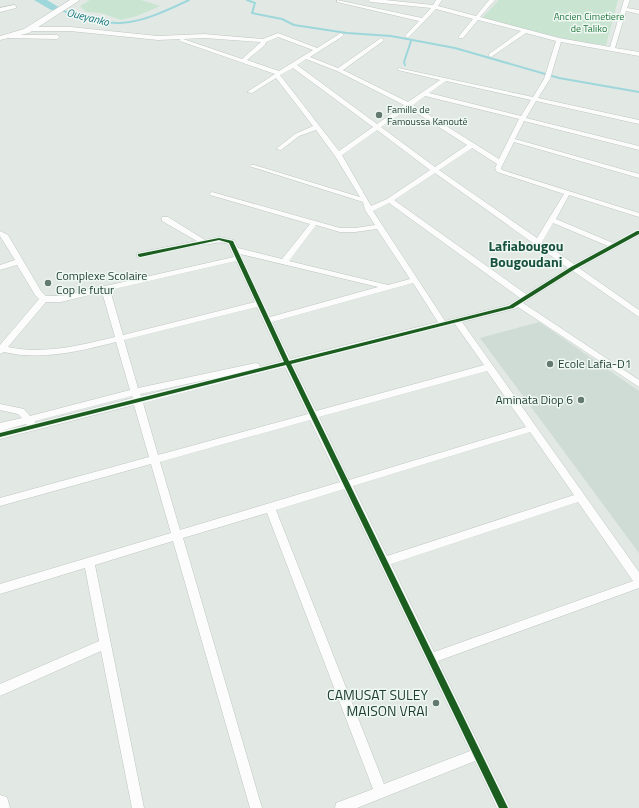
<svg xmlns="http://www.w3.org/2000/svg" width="639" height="808" font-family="'Titillium Web',sans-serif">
	<rect width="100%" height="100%" fill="#e2e9e5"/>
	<path fill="#cfdbd5" d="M 539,322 L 639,391 L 639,553 L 480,338 Z"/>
	<path fill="#c9e4d0" d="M 90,0 L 141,0 L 160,6 L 137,16 L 121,20 L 101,13 L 86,12 L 80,6 Z
		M 499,0 L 618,0 L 606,45 L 577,42 L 482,18 Z"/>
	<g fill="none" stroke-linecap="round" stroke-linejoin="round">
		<path stroke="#9ed7db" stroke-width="2" d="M 247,0 L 255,3 L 252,13 L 282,19 L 294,25 L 347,33 L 391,36 L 455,48 L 559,78 L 639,92
			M 55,8 C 117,30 130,28 189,0
			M 405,65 L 404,62 L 411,41"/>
		<path fill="#9ed7db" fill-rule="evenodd" d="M 34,0 L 47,0 L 60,8 L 59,10 L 51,10 Z"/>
		<defs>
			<path id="street" d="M 337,0 L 422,18 L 431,8 L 371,2 L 368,0 L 385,0 L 433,5 L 436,0 L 442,0 L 438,6 L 476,16 L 489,0 L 495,0 L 480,17 L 559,38 L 610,47 L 624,0 L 630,0 L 627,8 L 639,10 L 639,14 L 626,11 L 615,48 L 639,52 L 639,56 L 561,42 L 550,79 L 538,98 L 639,120 L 639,124 L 536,101 L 526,118 L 639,146 L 639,150 L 524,121 L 515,139 L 639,174 L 639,178 L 514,142 L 501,168 L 502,170 L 639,213 L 639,217 L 569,195 L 556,219 L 613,243 L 639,230 L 639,235 L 579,268 L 639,310 L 639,317 L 573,271 L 523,303 L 639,380 L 639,387 L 518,307 L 514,309 L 462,322 L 639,572 L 639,588 L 438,661 L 510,808 L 497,808 L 475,761 L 357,808 L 335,808 L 336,803 L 373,789 L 267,513 L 183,538 L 262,808 L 250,808 L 173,541 L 95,565 L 144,808 L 132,808 L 101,651 L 0,696 L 0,684 L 99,641 L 85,568 L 0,594 L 0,584 L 171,533 L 151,464 L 0,506 L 0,498 L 149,457 L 134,405 L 0,439 L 0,431 L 27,425 L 26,424 L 0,431 L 0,423 L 22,418 L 18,414 L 0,410 L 0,404 L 24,409 L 30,416 L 130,390 L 116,342 C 80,351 41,361 4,352 L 0,354 L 0,345 L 39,299 L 35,295 L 17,265 L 0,270 L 0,265 L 15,260 L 0,236 L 0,231 L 8,235 L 41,291 L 46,296 L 61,296 L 234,257 L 228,244 C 215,240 211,246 203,244 L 140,257 L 137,257 L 137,253 L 197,241 L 162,221 L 162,217 L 168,217 L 205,240 L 219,237 L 234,240 L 238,248 L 282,259 L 310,224 L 210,195 L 209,194 L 212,192 L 340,228 L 355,228 L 375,225 L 365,210 L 363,202 L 249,166 L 250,165 L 254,165 L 360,197 L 335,156 L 316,130 L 299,136 L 281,150 L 276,149 L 295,134 L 313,126 L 276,78 L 252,93 L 247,92 L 275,74 L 180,41 L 179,40 L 181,39 L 158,40 L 70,31 L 31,31 L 28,29 L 31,27 L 70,27 L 158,36 L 204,34 L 263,39 L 278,33 L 317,48 L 341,33 L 344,35 L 343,36 L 310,57 L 338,68 L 381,38 L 384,40 L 383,41 L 343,70 L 408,102 L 440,80 L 398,70 L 398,68 L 533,97 L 544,79 L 556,41 L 526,33 L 491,57 L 489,56 L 489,54 L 521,31 L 478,20 L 463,38 L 459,38 L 459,36 L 473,19 L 436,9 L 408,38 L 405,36 L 419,21 L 337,2 ZM 278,37 L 313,50 L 279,71 L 247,60 L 265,45 L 266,42 ZM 204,38 L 261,42 L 242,59 L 183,39 ZM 306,59 L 337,71 L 404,105 L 377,124 L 297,65 ZM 293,68 L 373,127 L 339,151 L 280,75 ZM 446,81 L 531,100 L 521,116 L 429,93 ZM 425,96 L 519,119 L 499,159 L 413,105 ZM 409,108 L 467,145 L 435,167 L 381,127 ZM 377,130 L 430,170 L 387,199 L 371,206 L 342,155 ZM 472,148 L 497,164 L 495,168 L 497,172 L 564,194 L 537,238 L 439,170 ZM 435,173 L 568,268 L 526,294 L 394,200 ZM 389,203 L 520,298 L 508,305 L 445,321 L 373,211 ZM 553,223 L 608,246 L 574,264 L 542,242 ZM 316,225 L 340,232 L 355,232 L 377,229 L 410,279 L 388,285 L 289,261 ZM 240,254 L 378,287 L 270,317 ZM 236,261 L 255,302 L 123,335 L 110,290 ZM 413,283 L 438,322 L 290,359 L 272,322 ZM 102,292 L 115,337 C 81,345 43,355 8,347 L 46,302 L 61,302 ZM 257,307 L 282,361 L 260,367 L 259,364 L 256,363 L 138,388 L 124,340 ZM 455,324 L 484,365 L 316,411 L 293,365 ZM 285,367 L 308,414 L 158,455 L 143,403 ZM 487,371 L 526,427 L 349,480 L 319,417 ZM 215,378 L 141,396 L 140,394 ZM 132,396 L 133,398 L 35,423 L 35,421 ZM 310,420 L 340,482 L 180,530 L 160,462 ZM 530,432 L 574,495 L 387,556 L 353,486 ZM 344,489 L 470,751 L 384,784 L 276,510 ZM 578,502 L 633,581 L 434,652 L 391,564 Z
				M 14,5 L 16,6 L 16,8 L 0,12 L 0,8 Z
				M 8,35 L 57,35 L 60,37 L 57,39 L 6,38 L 6,36 Z"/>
			<path id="secondary" d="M 70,0 L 80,0 L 29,33 L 0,40 L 0,36 L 24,29 Z
				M 0,795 L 7,797 L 10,808 L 0,808 Z"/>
		</defs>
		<use href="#street" stroke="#bfc6c2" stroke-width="1"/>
		<use href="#secondary" stroke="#bbc5c1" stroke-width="1"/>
		<use href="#street" fill="#fbfcfb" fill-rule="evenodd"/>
		<use href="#secondary" fill="#fbfcfb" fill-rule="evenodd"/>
		<defs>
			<path id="cycleway" d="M 637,231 L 639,231 L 639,234 L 575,269 L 513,308 L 291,364 L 508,808 L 499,808 L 286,365 L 0,437 L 0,433 L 284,362 L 229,243 L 219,240 L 140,257 L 138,256 L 138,254 L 219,238 L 233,241 L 289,361 L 509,306 L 571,267 Z"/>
		</defs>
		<use href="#cycleway" stroke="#eff8f3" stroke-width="2"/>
		<use href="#cycleway" fill="#1b5e20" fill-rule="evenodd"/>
	</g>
	<g fill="#637971" stroke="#eff8f3" stroke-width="1.5">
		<circle cx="379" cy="115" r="4"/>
		<circle cx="48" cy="283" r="4"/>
		<circle cx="550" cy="364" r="4"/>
		<circle cx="581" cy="400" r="4"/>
		<circle cx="436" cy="703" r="4"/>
	</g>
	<g text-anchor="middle" stroke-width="3" stroke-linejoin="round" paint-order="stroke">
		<g font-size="10" fill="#25783f" stroke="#eff8f3">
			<text x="589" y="20">Ancien Cimetiere<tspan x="589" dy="12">de Taliko</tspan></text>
		</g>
		<g font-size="10" fill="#1e3d33" stroke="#eff8f3" text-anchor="start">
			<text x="387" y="113">Famille de<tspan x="387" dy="12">Famoussa Kanouté</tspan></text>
		</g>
		<g font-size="11" font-style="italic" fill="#13747e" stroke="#eff8f3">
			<text transform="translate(88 17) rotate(14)" y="4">Oueyanko</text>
		</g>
		<g font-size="12" fill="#1e3d33" stroke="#eff8f3" text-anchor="start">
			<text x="56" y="280">Complexe Scolaire<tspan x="56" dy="14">Cop le futur</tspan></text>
			<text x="558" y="368">Ecole Lafia-D1</text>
			<text x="573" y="404" text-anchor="end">Aminata Diop 6</text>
		</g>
		<g font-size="14" font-weight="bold" fill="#18513f" stroke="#eff8f3">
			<text x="526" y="251">Lafiabougou<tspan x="526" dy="16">Bougoudani</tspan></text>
		</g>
		<g font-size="14" fill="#1e3d33" stroke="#eff8f3" text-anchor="end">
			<text x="428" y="700">CAMUSAT SULEY<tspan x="428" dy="16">MAISON VRAI</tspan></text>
		</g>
	</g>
</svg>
